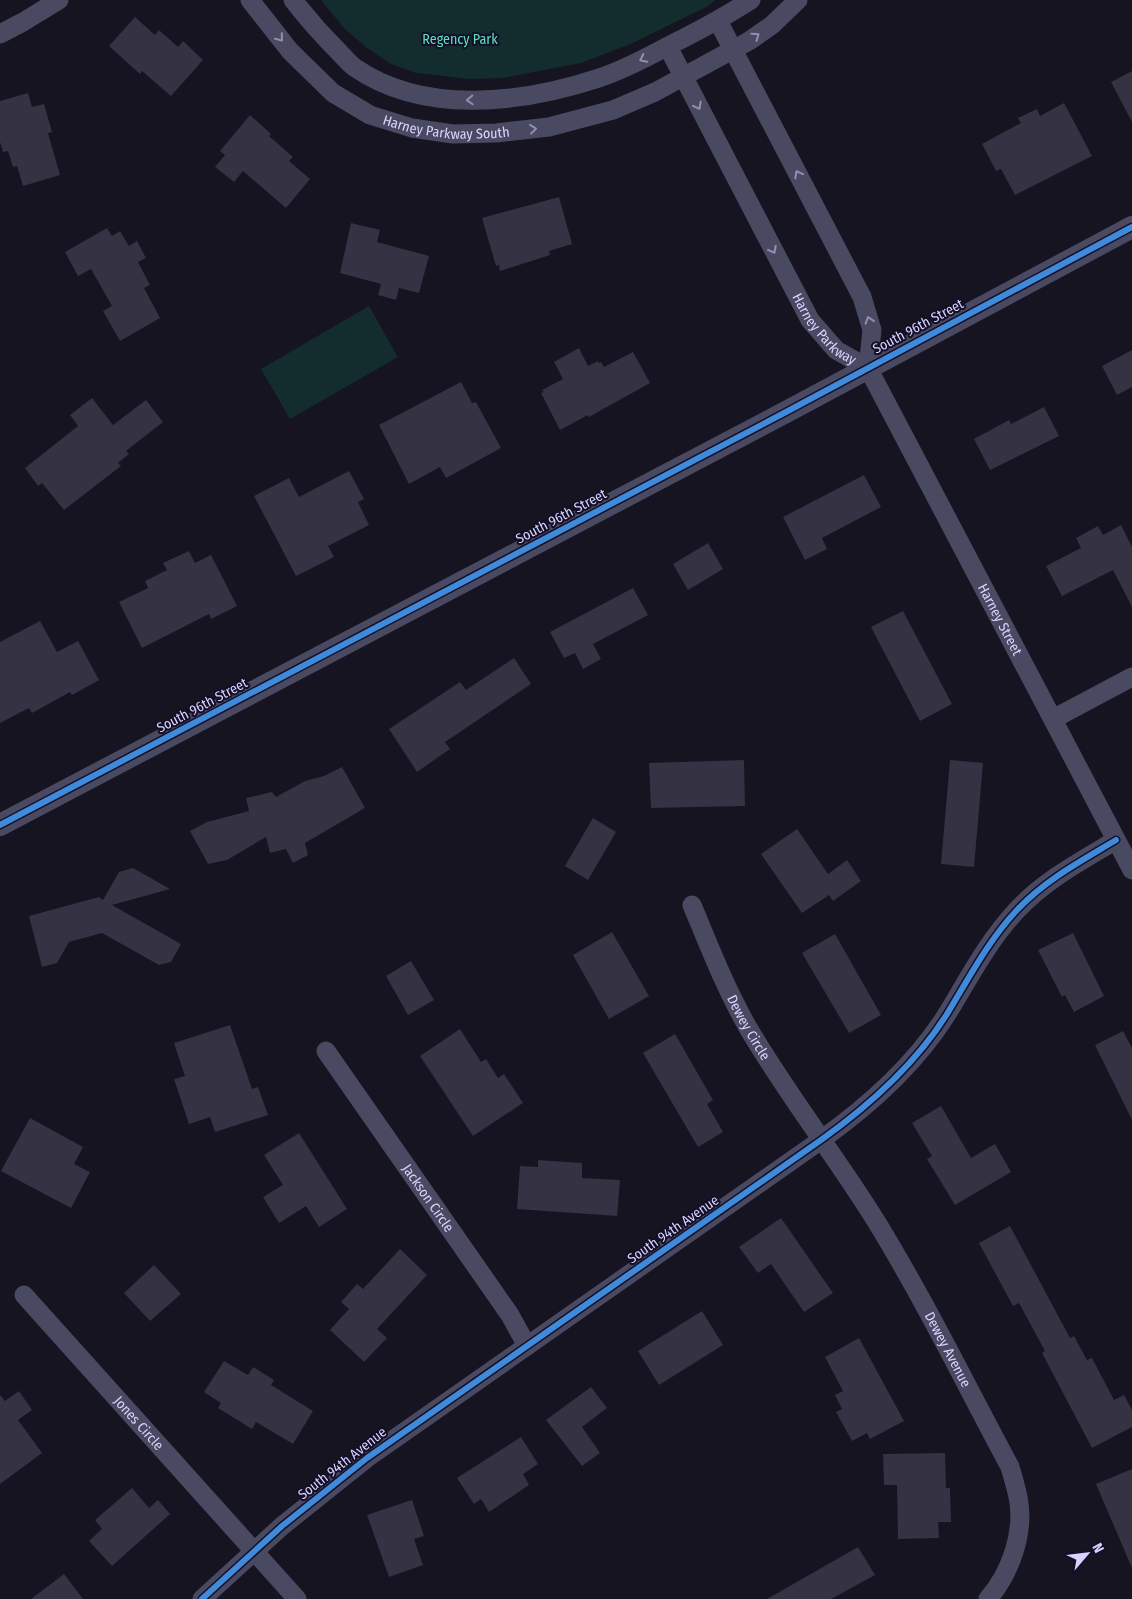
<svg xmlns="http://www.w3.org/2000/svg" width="1132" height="1599" font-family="'Fira Sans Condensed',sans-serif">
	<rect width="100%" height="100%" fill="#161421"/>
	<path fill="#132c2d" d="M 321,0 L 715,0 L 708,6 L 633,43 L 581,63 L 503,78 L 470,79 L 416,73 L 391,64 L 367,48 L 345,29 Z
		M 369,306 L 398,357 L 290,419 L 261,369 Z"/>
	<path fill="#343243" d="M 135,17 L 155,35 L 159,30 L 178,47 L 183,41 L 203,60 L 171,96 L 142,71 L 140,74 L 109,46 Z
		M 1132,71 L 1132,122 L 1111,82 Z
		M 28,93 L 32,107 L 44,104 L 52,132 L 48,133 L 60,175 L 23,186 L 17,166 L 13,167 L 8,151 L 3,152 L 0,142 L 0,101 Z
		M 1064,103 L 1092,156 L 1015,195 L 1001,169 L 996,171 L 982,144 L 1021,123 L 1018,118 L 1037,109 L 1040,116 Z
		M 250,115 L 271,134 L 269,136 L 293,157 L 289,161 L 310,179 L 286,208 L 243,171 L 234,182 L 215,167 L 225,155 L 220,151 Z
		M 559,197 L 572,244 L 549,251 L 550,255 L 500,271 L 499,265 L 496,266 L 482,218 Z
		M 351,223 L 380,230 L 377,242 L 429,256 L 419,293 L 399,288 L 396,300 L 378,295 L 381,284 L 340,273 Z
		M 107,228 L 112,236 L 120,231 L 129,246 L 137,241 L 146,258 L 138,262 L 150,285 L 144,288 L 160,318 L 120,341 L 103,311 L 112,306 L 91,269 L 78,276 L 65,252 Z
		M 579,348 L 588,366 L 598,361 L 599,363 L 601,362 L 604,367 L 633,352 L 650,383 L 589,417 L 588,415 L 560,430 L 541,393 L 544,392 L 542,390 L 563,379 L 554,362 Z
		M 1132,350 L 1132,387 L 1117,395 L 1102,366 Z
		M 461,382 L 472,403 L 476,402 L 501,448 L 446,478 L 440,467 L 409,484 L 379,425 Z
		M 92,398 L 113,425 L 146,400 L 163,422 L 126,451 L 129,454 L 118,463 L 121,466 L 64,510 L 42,483 L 38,486 L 25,468 L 78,426 L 70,415 Z
		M 1044,407 L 1059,436 L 990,470 L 974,439 L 1009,420 L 1011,424 Z
		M 349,471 L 364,499 L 358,502 L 369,525 L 328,546 L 334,557 L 296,576 L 254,496 L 289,478 L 299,497 Z
		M 864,475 L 881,507 L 822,538 L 827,549 L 805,560 L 783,517 Z
		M 1121,525 L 1132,547 L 1132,607 L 1113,570 L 1062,596 L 1046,566 L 1081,548 L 1076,538 L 1098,526 L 1103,535 Z
		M 708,543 L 723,569 L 688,590 L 673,564 Z
		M 189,551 L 195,563 L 211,555 L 237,606 L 211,619 L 209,614 L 142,648 L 119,602 L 148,588 L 145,581 L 167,570 L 163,563 Z
		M 633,588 L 648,615 L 593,644 L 601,659 L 583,669 L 575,653 L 564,658 L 550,632 Z
		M 903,611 L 952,704 L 920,721 L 871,627 Z
		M 40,621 L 57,652 L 78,641 L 99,680 L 72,695 L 70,692 L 32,713 L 29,708 L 0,723 L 0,642 Z
		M 514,658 L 531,684 L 445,742 L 450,749 L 417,772 L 389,729 L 460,682 L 466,690 Z
		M 744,760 L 745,806 L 651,808 L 649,763 Z
		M 950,760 L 983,763 L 974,867 L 941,864 Z
		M 342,767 L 365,808 L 305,843 L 308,855 L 293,863 L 286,849 L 270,853 L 266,837 L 227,860 L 208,864 L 190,831 L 207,822 L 249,811 L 246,798 L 272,792 L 276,797 L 305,781 L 324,776 Z
		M 593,818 L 616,832 L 588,880 L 565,866 Z
		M 797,829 L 828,874 L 847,860 L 861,881 L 833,901 L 829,895 L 802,913 L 761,854 Z
		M 133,868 L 170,889 L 112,905 L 181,944 L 171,962 L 159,965 L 102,933 L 69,942 L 57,963 L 42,967 L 29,916 L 99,897 L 103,900 L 119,872 Z
		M 612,932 L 649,996 L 609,1019 L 573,955 Z
		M 1073,933 L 1104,996 L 1074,1012 L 1065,995 L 1062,997 L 1038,950 Z
		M 835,934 L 881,1015 L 849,1033 L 802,953 Z
		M 411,961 L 434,1000 L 408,1015 L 386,976 Z
		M 230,1025 L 252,1089 L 258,1087 L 268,1115 L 215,1132 L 210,1117 L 189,1124 L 174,1079 L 185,1076 L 174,1043 Z
		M 460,1029 L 481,1062 L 486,1059 L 498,1078 L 504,1074 L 523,1103 L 473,1136 L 420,1056 Z
		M 1123,1031 L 1132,1048 L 1132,1120 L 1095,1045 Z
		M 675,1034 L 713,1100 L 707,1104 L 723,1132 L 698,1147 L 643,1053 Z
		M 941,1106 L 971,1158 L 995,1144 L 1011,1172 L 955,1205 L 927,1159 L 932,1156 L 912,1123 Z
		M 30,1118 L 83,1147 L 74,1164 L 90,1172 L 71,1208 L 1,1171 Z
		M 299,1133 L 347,1209 L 319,1227 L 306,1206 L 279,1223 L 263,1197 L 283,1185 L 264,1155 Z
		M 538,1160 L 582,1163 L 582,1178 L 620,1180 L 617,1216 L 517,1209 L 520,1166 L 538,1167 Z
		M 781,1218 L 833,1293 L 804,1312 L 771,1264 L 758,1273 L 739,1247 Z
		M 1010,1226 L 1070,1338 L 1074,1336 L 1087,1360 L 1092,1358 L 1114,1400 L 1124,1395 L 1132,1410 L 1132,1427 L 1092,1448 L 1042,1353 L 1045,1351 L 1019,1303 L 1013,1306 L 979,1243 Z
		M 400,1249 L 427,1275 L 377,1329 L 387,1338 L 364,1362 L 330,1330 L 349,1309 L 341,1302 L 357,1284 L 363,1289 Z
		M 154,1265 L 181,1294 L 150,1321 L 124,1293 Z
		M 702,1311 L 723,1345 L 659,1385 L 638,1351 Z
		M 859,1338 L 904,1421 L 870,1439 L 867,1433 L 852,1441 L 836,1412 L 842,1409 L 835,1395 L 843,1391 L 825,1357 Z
		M 224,1361 L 248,1375 L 253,1367 L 274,1380 L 271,1385 L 313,1411 L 293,1444 L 256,1422 L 252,1429 L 218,1408 L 221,1403 L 204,1392 Z
		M 591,1387 L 607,1408 L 582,1427 L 600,1453 L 582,1466 L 546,1420 Z
		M 19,1391 L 32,1410 L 18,1420 L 42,1453 L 0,1484 L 0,1395 L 5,1401 Z
		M 521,1437 L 538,1464 L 523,1474 L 529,1485 L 489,1512 L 481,1499 L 474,1504 L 457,1478 Z
		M 945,1453 L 946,1488 L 950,1488 L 951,1522 L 938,1522 L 939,1538 L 898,1539 L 897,1485 L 884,1485 L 883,1454 Z
		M 1132,1469 L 1132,1568 L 1096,1484 Z
		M 132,1488 L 149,1508 L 158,1500 L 170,1514 L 112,1566 L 89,1541 L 102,1529 L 95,1520 Z
		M 412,1500 L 424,1536 L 414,1539 L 423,1565 L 389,1577 L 367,1515 Z
		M 858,1547 L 875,1575 L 831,1599 L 767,1599 Z
		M 64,1574 L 83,1599 L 31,1599 Z"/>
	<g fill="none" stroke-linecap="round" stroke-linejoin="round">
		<g stroke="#4a4962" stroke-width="19">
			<path id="s1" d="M 250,0 L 290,51 L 333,93 L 370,115 L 412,128 L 453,134 L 496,133 L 549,127 L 613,110 L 655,92 L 749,41 L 772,25 L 798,0"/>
			<path d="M 293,0 C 307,18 322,35 338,51 C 343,56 348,62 354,67 C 424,116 523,103 599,78 C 623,70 646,58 668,46 C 697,32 724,17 751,0"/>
			<path d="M 718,21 L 862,297 L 872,330 L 868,368"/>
			<path d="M 0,34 L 23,22 L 59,0"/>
			<path id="s2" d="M 668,47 L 810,320 L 836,350 L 868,368"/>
			<path id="s3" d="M 868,368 L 1132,870"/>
			<path d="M 1053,719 L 1132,677"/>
			<path id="s4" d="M 692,905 C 709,946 725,987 747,1026 C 786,1093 835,1155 876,1221 C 925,1301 966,1385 1010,1467 C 1013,1477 1016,1487 1018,1497 C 1025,1532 1011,1572 988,1599"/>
			<path id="s5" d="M 326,1051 L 510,1315 L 527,1346"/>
			<path id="s6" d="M 24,1295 L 297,1599"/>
			<path d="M 202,1599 L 282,1526 L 367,1458 L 821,1140 C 870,1105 915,1065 947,1014 C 969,978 988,941 1017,910 C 1045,880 1081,861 1116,840"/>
		</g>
		<path stroke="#4a4962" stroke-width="22" d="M 0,825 L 786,412 L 1132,227"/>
		<defs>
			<path id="cycleway" d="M 0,825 L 786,412 L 1132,227
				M 202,1599 L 282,1526 L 367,1458 L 821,1140 C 870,1105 915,1065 947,1014 C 969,978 988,941 1017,910 C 1045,880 1081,861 1116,840"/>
		</defs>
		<use href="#cycleway" stroke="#130f26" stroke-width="9"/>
		<use href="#cycleway" stroke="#408adc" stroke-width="6"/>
	</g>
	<defs><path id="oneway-chevron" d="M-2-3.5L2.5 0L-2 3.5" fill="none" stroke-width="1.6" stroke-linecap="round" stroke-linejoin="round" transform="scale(1.25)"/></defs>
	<g stroke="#928eb0">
		<use href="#oneway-chevron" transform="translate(756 36) rotate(-35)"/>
		<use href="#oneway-chevron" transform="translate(280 38) rotate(51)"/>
		<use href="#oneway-chevron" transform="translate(643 59) rotate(154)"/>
		<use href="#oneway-chevron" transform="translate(470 100) rotate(178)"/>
		<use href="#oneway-chevron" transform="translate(698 106) rotate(62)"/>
		<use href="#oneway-chevron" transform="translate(533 129) rotate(-7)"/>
		<use href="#oneway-chevron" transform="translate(798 174) rotate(-118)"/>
		<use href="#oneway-chevron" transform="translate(773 250) rotate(62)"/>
		<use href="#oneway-chevron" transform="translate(869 320) rotate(-107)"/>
	</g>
	<g text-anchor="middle" stroke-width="4" stroke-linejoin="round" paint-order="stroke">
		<g font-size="14" fill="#5fe0c0" stroke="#130f26">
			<text x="460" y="44">Regency Park</text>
		</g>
		<g font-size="14" fill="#d9d4ff" stroke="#130f26">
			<text dy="5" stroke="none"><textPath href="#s1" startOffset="246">Harney Parkway South</textPath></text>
			<text dy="5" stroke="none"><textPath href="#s2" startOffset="324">Harney Parkway</textPath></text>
			<text transform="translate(918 326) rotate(-28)" y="5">South 96th Street</text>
			<text transform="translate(561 516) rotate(-28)" y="5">South 96th Street</text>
			<text dy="5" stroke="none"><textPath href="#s3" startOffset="284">Harney Street</textPath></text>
			<text transform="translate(202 705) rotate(-28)" y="5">South 96th Street</text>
			<text dy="5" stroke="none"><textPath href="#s4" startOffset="135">Dewey Circle</textPath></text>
			<text dy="5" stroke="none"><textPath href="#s5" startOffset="179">Jackson Circle</textPath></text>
			<text transform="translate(673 1229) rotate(-35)" y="5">South 94th Avenue</text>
			<text dy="5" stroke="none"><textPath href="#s4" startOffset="514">Dewey Avenue</textPath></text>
			<text dy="5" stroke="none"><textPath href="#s6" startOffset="172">Jones Circle</textPath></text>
			<text transform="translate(342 1463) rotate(-38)" y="5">South 94th Avenue</text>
		</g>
	</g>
	<g transform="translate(1087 1554) rotate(62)" stroke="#130f26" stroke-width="4" paint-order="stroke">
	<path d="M0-4L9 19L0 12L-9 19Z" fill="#d9d4ff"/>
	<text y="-8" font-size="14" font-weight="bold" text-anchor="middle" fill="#d9d4ff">N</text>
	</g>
</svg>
